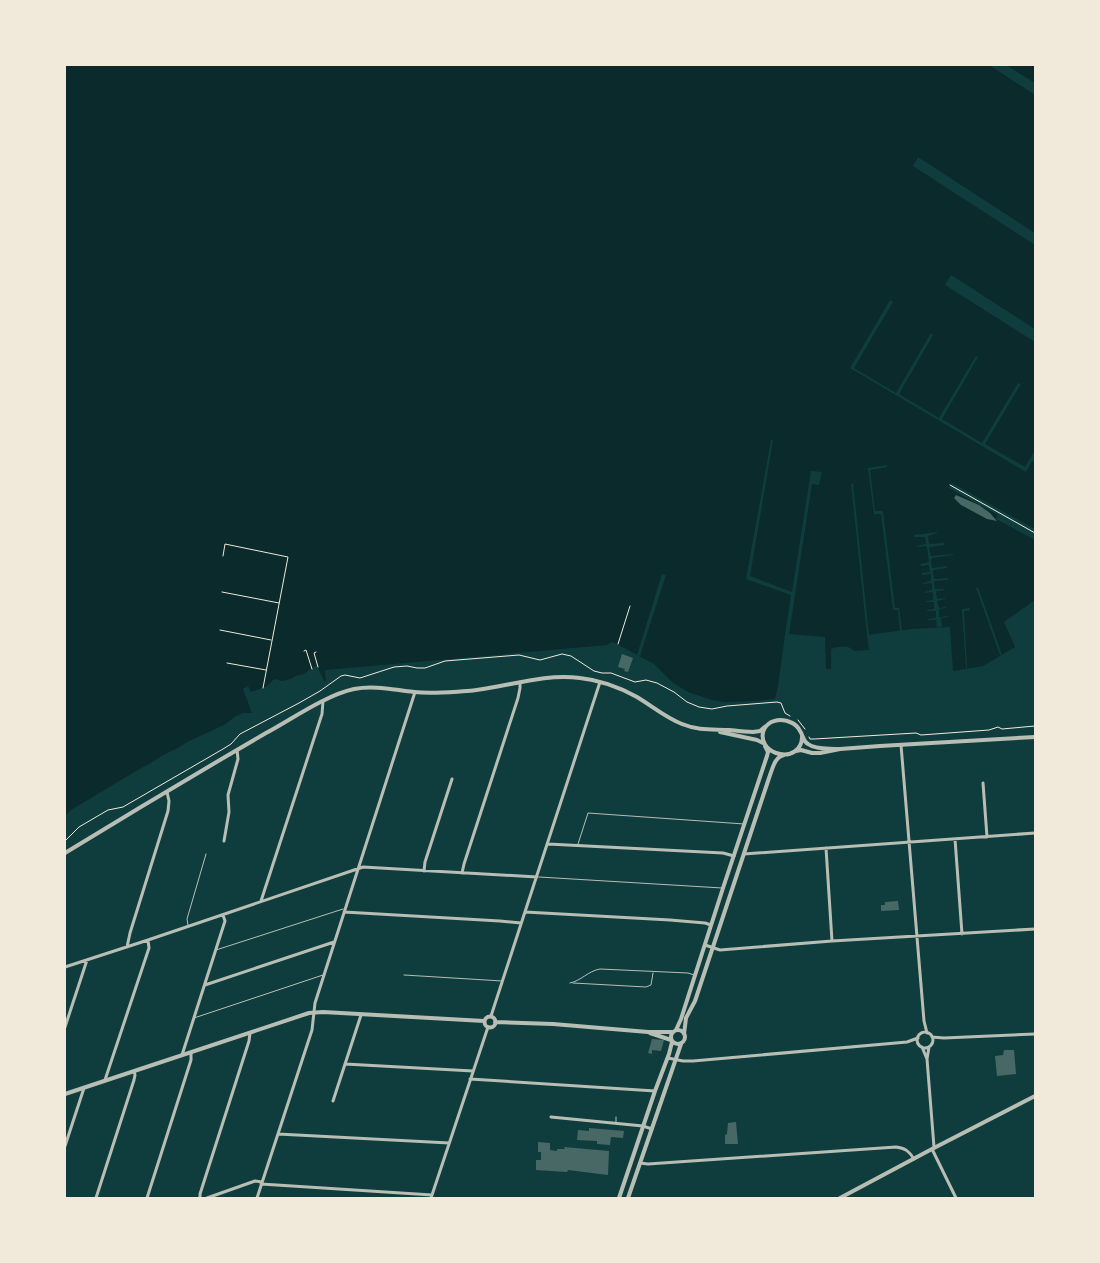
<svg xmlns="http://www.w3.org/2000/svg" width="1100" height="1263" font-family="'Exo 2',sans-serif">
	<rect width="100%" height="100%" fill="#0f3d3e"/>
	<path fill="#0a2a2b" d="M 65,65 L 1035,65 L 1035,600 L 1004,622 L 1015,647 L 983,666 L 953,671 L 950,627 L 912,629 L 867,635 L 869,650 L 854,651 C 848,644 838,647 831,649 L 831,669 L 826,669 L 825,637 L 789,634 L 785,635 L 778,686 L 775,699 L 756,701 L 724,702 L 712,700 L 688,692 L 672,682 L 654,664 L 613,642 L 610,643 L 608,645 L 325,670 L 326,681 L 324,681 L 317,666 L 312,668 L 304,674 L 295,676 L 291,679 L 282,681 L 276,679 L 273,680 L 267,686 L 251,692 L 248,686 L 243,689 L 252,713 L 243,713 L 236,716 L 224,725 L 187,742 L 178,748 L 163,755 L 151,763 L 136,771 L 71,810 L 65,816 Z"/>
	<path fill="#0f3d3e" d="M 989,65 L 1006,65 L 1035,83 L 1035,95 Z
		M 918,157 L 1035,233 L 1035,245 L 913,166 Z
		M 951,275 L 1035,329 L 1035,342 L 945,285 Z
		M 890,300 L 893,302 L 854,368 L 896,393 L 931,333 L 933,335 L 899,394 L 939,418 L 976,356 L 978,357 L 942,419 L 982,443 L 1018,383 L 1021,384 L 985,444 L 1025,467 L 1035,450 L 1035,462 L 1032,461 L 1026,472 L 850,368 Z
		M 771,440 L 773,440 L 750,576 L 792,592 L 811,471 L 822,472 L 819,485 L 812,484 L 789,634 L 785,635 L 791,595 L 746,579 Z
		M 887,465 L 887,467 L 870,470 L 875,511 L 883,511 L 895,608 L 899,608 L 902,631 L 900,631 L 898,610 L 893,610 L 881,514 L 874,514 L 868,468 Z
		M 853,483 L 869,635 L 867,635 L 851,484 Z
		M 952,483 L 1035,529 L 1035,540 L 996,519 L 998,515 L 949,488 Z
		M 937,532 L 937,533 L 928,536 L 929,544 L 944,543 L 945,545 L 930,547 L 929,548 L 931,556 L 953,554 L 953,555 L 932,558 L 931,560 L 932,568 L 947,566 L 947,568 L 934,570 L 933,571 L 934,579 L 948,578 L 949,580 L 935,581 L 934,583 L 935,589 L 944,589 L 944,590 L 937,591 L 936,592 L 937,599 L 945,598 L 945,599 L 937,601 L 939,608 L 946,607 L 946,608 L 939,609 L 939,617 L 948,616 L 948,617 L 941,618 L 942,627 L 937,627 L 936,620 L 928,620 L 928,619 L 936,618 L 936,611 L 927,611 L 927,610 L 934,609 L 934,602 L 926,602 L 926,601 L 933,600 L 933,593 L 932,592 L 924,593 L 924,592 L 932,590 L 932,584 L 931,583 L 923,584 L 923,583 L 931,581 L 931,575 L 930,574 L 922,575 L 922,573 L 930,572 L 929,566 L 928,565 L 921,566 L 920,564 L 929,562 L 927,547 L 925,546 L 917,547 L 916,546 L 926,544 L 925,537 L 914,537 L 914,535 Z
		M 662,574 L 666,575 L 640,656 L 637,655 Z
		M 978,587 L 1002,655 L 1000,655 L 976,588 Z
		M 970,608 L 970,610 L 964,611 L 967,668 L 966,668 L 962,609 Z"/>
	<path fill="#486865" d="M 956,495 L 979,505 L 990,513 L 997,521 L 987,519 L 961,505 L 954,498 Z
		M 622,654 L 633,658 L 628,672 L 624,671 L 625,669 L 618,667 Z
		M 898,901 L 899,910 L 881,911 L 881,905 L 885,905 L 885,902 Z
		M 652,1039 L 664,1040 L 661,1051 L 652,1050 L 652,1054 L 648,1053 Z
		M 1004,1050 L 1014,1050 L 1016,1074 L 997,1076 L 995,1056 L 1003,1055 Z
		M 736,1122 L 738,1144 L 725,1144 L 725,1135 L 727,1134 L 728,1123 Z
		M 589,1128 L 624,1131 L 623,1138 L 611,1137 L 610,1145 L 597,1144 L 597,1141 L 577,1140 L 578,1130 L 589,1131 Z
		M 538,1142 L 550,1143 L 550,1150 L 557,1151 L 557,1149 L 565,1149 L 564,1147 L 609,1151 L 608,1175 L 568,1170 L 567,1172 L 536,1170 L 536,1160 L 541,1160 L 541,1152 L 538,1152 Z"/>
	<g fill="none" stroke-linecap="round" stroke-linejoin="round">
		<path stroke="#f1e9da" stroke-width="1" d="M 950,485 L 1035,533
			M 223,556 L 225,544 L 288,557 L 263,688
			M 222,592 L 279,603
			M 220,630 L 271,640
			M 618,644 L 630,606
			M 304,651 L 306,650 L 312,669
			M 316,652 L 314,653 L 318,667
			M 227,663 L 266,670
			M 798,720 L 805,729
			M 809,737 L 810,739 L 814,739 L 916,733 L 921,735 L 989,730 L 998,727 L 1002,729 L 1035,726
			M 65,841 L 79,827 L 108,810 L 123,807 L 223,749 L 231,744 L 240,734 L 299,703 L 320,691 L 341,676 L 345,675 L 360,678 L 394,667 L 407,666 L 417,668 L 425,668 L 445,661 L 519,655 L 540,660 L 562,654 L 571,656 L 594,671 L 602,673 L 611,673 L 635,682 L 646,680 L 657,683 L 674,692 L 687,702 L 699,707 L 712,709 L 727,706 L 777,702 L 781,703 L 785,713 L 790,716"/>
		<path stroke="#b8beb3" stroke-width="1" d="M 578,844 L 588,813 L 744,824
			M 539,877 L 722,888
			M 188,925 L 187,919 L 206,854
			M 216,950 L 343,909
			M 404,975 L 502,981
			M 570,983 C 581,981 588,971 600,969 L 688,973 L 694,975
			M 573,983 L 646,987 L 651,985 L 653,973
			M 194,1018 L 323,975
			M 616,1122 L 616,1117"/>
		<path stroke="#b8beb3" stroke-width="3" d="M 901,745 L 924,1021 L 927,1033
			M 983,783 L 987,837
			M 955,839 L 962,934
			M 224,841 L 229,812 L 228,795 L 238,759 L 237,750
			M 548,844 L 723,853 L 734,856
			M 826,848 L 832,941
			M 744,854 L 1035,833
			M 424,871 L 425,862 L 452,779
			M 462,873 L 464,864 L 518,698 L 520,688 L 520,682
			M 261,901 L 322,714 L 323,701
			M 344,912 L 500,921 L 521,923
			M 525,912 L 670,920 L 705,923 L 711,925
			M 705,945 L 720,950 L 832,941 L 1035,929
			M 127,947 L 130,933 L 168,811 L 169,801 L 167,792
			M 65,967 L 148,940 L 363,867 L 537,877
			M 205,985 L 334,942
			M 491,1016 L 600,682
			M 65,1027 L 87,960
			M917 1040a8 8 0 1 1 16 0a8 8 0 1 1-16 0Z
			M 932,1037 L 944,1038 L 1035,1034
			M 922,1047 L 927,1059
			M 929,1047 L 927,1059 L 934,1147
			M 182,1055 L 225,921 L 223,915
			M 668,1058 L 683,1061 L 693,1061 L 907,1042 L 918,1038
			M 345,1064 L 473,1071
			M 470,1079 L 655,1091
			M 105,1080 L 149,948 L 148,940
			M 333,1101 L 361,1015
			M 551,1117 L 643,1126 L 652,1129
			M 278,1134 L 449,1143
			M 65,1146 L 84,1088
			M 932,1149 L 956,1198
			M 640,1163 L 648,1164 L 896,1147 C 905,1148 909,1151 914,1159
			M 261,1184 L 432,1195
			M 96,1198 L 134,1080 L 135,1075 L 134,1071
			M 147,1198 L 191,1060 L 191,1052
			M 200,1198 L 200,1194 L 249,1041 L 250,1033
			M 207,1198 L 255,1181 L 262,1182
			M 257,1198 L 312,1030 L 315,1003 L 415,692
			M 431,1198 L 488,1027"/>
		<path stroke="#b8beb3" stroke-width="4" d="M 720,732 L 757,740 L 763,743
			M 802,735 C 803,750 790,758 776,753 C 756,746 759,720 781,720 C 788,720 797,724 800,731 C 803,735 803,741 808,744 C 816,750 828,748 838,749
			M 796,751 L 801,750 L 812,753 L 820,753 L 840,749 L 880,746 L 1035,737
			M 65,853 C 132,812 199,772 266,733 C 292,719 326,695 354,689 C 375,685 394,690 414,692 C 432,694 450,692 467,691 C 505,688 541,673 580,678 C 599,680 619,687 637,697 C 652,706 666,718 682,724 C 699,731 713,729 730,730 C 738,731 745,732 753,732 L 760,731 L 766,726
			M484.5 1022a5.5 5.5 0 1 1 11 0a5.5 5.5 0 1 1-11 0Z
			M 495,1022 L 553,1024 L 648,1032 L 672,1032
			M671 1037a7 7 0 1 1 14 0a7 7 0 1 1-14 0Z
			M 676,1030 L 681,1019 L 723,888 L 767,756 L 768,752 L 765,746
			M 650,1033 L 671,1040
			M 684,1034 L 686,1018 L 695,1001 L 770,775 C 773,767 775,757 784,755
			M 65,1094 L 309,1013 L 323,1012 L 484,1021
			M 619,1198 L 655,1091 L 669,1054 L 672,1042
			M 628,1198 L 681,1044
			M 840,1198 L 932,1149 L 1035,1096"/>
	</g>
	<rect width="1100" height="1263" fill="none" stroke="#f1e9da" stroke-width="132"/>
</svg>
